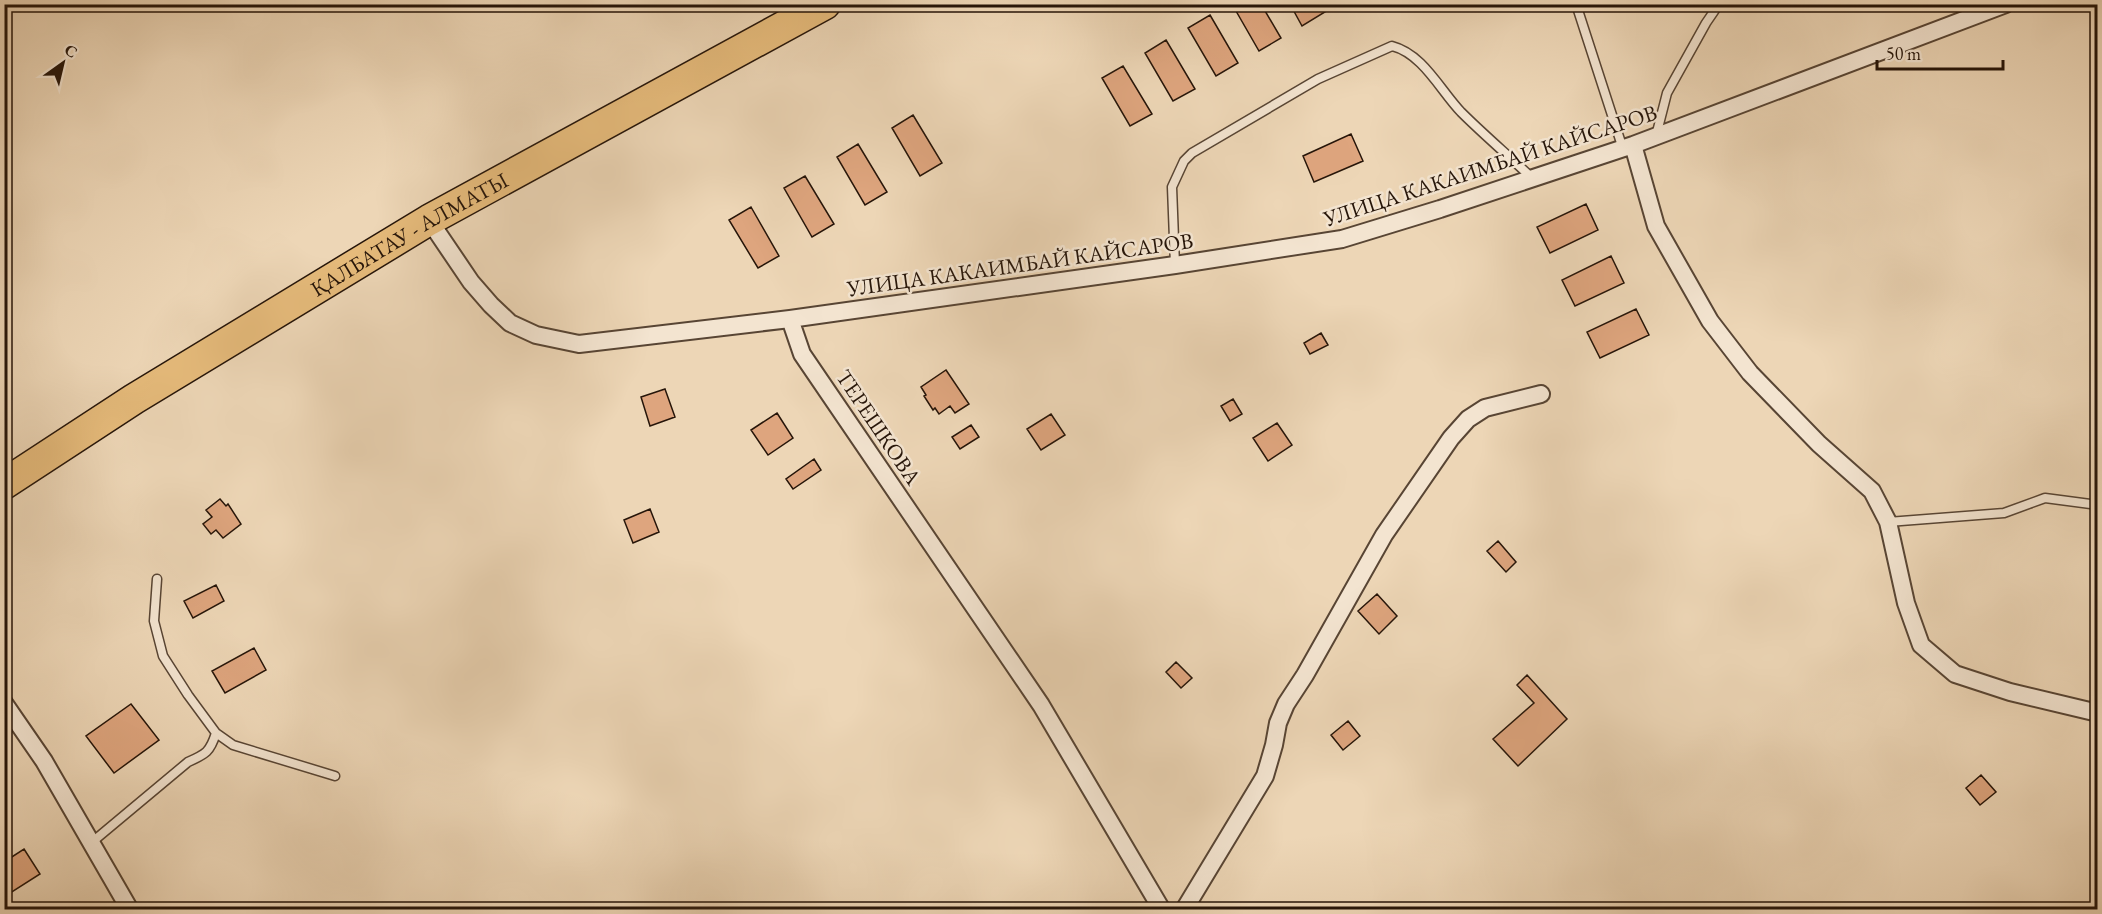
<svg xmlns="http://www.w3.org/2000/svg" width="2102" height="914" font-family="'EB Garamond',serif">
	<rect width="100%" height="100%" fill="#edd6b6"/>
	<filter id="stains"><feTurbulence type="fractalNoise" baseFrequency=".00333" numOctaves="4"/><feColorMatrix values="0 0 0 0 .2 0 0 0 0 .09 0 0 0 0 .02 0 0 0 .5 -.17"/></filter>
	<radialGradient id="worn" r=".72"><stop offset=".6" stop-color="#630" stop-opacity="0"/><stop offset="1" stop-color="#630" stop-opacity=".3"/></radialGradient>
	<path fill="#dea57e" stroke="#261509" stroke-width="1.5" d="M 1232,4 L 1261,4 L 1281,38 L 1259,51 Z
		M 1290,4 L 1338,4 L 1302,26 Z
		M 1210,15 L 1238,63 L 1216,76 L 1188,28 Z
		M 1166,40 L 1195,89 L 1173,101 L 1145,53 Z
		M 1123,66 L 1152,114 L 1130,126 L 1102,78 Z
		M 913,115 L 942,163 L 920,176 L 892,128 Z
		M 1351,134 L 1363,161 L 1314,182 L 1303,156 Z
		M 858,144 L 887,192 L 865,205 L 837,157 Z
		M 805,176 L 834,224 L 812,237 L 784,188 Z
		M 1586,204 L 1598,230 L 1550,253 L 1537,227 Z
		M 751,207 L 779,256 L 758,268 L 729,220 Z
		M 1611,256 L 1624,283 L 1575,306 L 1562,280 Z
		M 1636,309 L 1649,335 L 1600,358 L 1587,332 Z
		M 1321,333 L 1328,345 L 1310,354 L 1304,343 Z
		M 946,370 L 969,404 L 955,413 L 950,406 L 939,414 L 935,408 L 933,410 L 924,396 L 926,395 L 921,387 Z
		M 665,389 L 675,417 L 650,426 L 641,397 Z
		M 1233,399 L 1242,414 L 1230,421 L 1221,406 Z
		M 777,413 L 793,438 L 768,455 L 751,430 Z
		M 1051,414 L 1065,435 L 1041,450 L 1027,429 Z
		M 1277,423 L 1292,445 L 1268,461 L 1253,438 Z
		M 971,425 L 979,437 L 960,449 L 952,437 Z
		M 814,459 L 821,470 L 793,489 L 786,479 Z
		M 220,499 L 226,506 L 228,504 L 241,524 L 223,538 L 216,530 L 211,534 L 203,524 L 212,517 L 206,510 Z
		M 650,509 L 659,532 L 633,543 L 624,520 Z
		M 1498,541 L 1516,562 L 1506,572 L 1487,551 Z
		M 216,585 L 224,601 L 193,618 L 184,601 Z
		M 1377,594 L 1397,616 L 1379,634 L 1358,611 Z
		M 254,648 L 266,670 L 225,693 L 212,671 Z
		M 1176,662 L 1192,678 L 1181,688 L 1166,672 Z
		M 1527,675 L 1567,719 L 1518,766 L 1493,739 L 1534,703 L 1517,685 Z
		M 131,704 L 159,740 L 114,773 L 86,736 Z
		M 1348,721 L 1360,736 L 1343,750 L 1331,735 Z
		M 1981,775 L 1996,792 L 1980,805 L 1966,788 Z
		M 24,849 L 40,874 L 4,897 L 4,862 Z"/>
	<g fill="none" stroke-linecap="round" stroke-linejoin="round">
		<defs>
			<path id="lane" d="M 1576,4 L 1623,149
				M 1656,136 L 1667,93 L 1706,23 L 1719,4
				M 1175,265 L 1172,187 L 1184,161 L 1192,153 L 1318,79 L 1392,46 C 1423,54 1440,90 1461,112 C 1484,135 1509,156 1532,178
				M 1888,522 L 2004,513 L 2045,498 L 2098,505
				M 157,579 L 154,621 L 163,656 L 188,695 L 216,733 L 233,745 L 335,776
				M 91,843 L 188,762 C 206,754 210,752 216,733"/>
			<path id="street" d="M 1633,145 L 1656,226 L 1710,321 L 1750,373 L 1819,444 L 1872,491 L 1888,522 L 1906,603 L 1921,645 L 1955,674 L 2010,692 L 2098,713
				M 429,220 L 471,282 L 491,305 L 510,323 L 536,335 L 579,344 L 790,319 L 1175,265 L 1342,239 L 1440,209 L 1633,145 L 2006,4
				M 790,319 L 802,354 L 1041,705 L 1162,910
				M 4,703 L 44,761 L 130,910
				M 1184,910 L 1265,776 L 1274,745 L 1278,723 L 1286,704 L 1305,675 L 1384,535 L 1451,438 L 1468,419 L 1485,408 L 1541,394"/>
			<g id="highway">
				<path id="s1" d="M 4,484 L 134,399 L 429,220 L 825,4"/>
			</g>
		</defs>
		<use href="#lane" stroke="#584534" stroke-width="11"/>
		<use href="#street" stroke="#584534" stroke-width="20"/>
		<use href="#highway" stroke="#261509" stroke-width="33"/>
		<use href="#lane" stroke="#f3e4d0" stroke-width="8"/>
		<use href="#street" stroke="#f3e4d0" stroke-width="16"/>
		<use href="#highway" stroke="#e6bb7b" stroke-width="30"/>
	</g>
	<g text-anchor="middle" stroke-width="5" stroke-linejoin="round" paint-order="stroke">
		<g font-size="22" fill="#261509" stroke="#f3e4d0">
			<text transform="translate(1490 165) rotate(-18)" y="8">УЛИЦА КАКАИМБАЙ КАЙСАРОВ</text>
			<text dy="8" stroke="none"><textPath href="#s1" startOffset="476">ҚАЛБАТАУ - АЛМАТЫ</textPath></text>
			<text transform="translate(1020 264) rotate(-8)" y="8">УЛИЦА КАКАИМБАЙ КАЙСАРОВ</text>
			<text transform="translate(879 427) rotate(56)" y="8">ТЕРЕШКОВА</text>
		</g>
	</g>
	<rect width="2102" height="914" fill="none" stroke="#edd6b6" stroke-width="24"/>
	<rect x="6" y="6" width="2090" height="902" fill="none" stroke="#261509" stroke-width="3"/>
	<rect x="12" y="12" width="2078" height="890" fill="none" stroke="#261509" stroke-width="1.5"/>
	<g transform="translate(63 63) rotate(34)" stroke="#f3e4d0" stroke-width="4.5" paint-order="stroke">
	<path d="M0-4.5L10 22L0 15L-10 22Z" fill="#261509"/>
	<text y="-9" font-size="16" font-weight="bold" text-anchor="middle" fill="#261509">С</text>
	</g>
	<path d="M1877 60v9h126v-9" fill="none" stroke="#261509" stroke-width="3"/>
	<text x="1886" y="60" font-size="18" fill="#261509" stroke="#f3e4d0" stroke-width="4.5" paint-order="stroke">50 m</text>
	<rect width="100%" height="100%" filter="url(#stains)"/>
	<rect width="100%" height="100%" fill="url(#worn)"/>
</svg>
